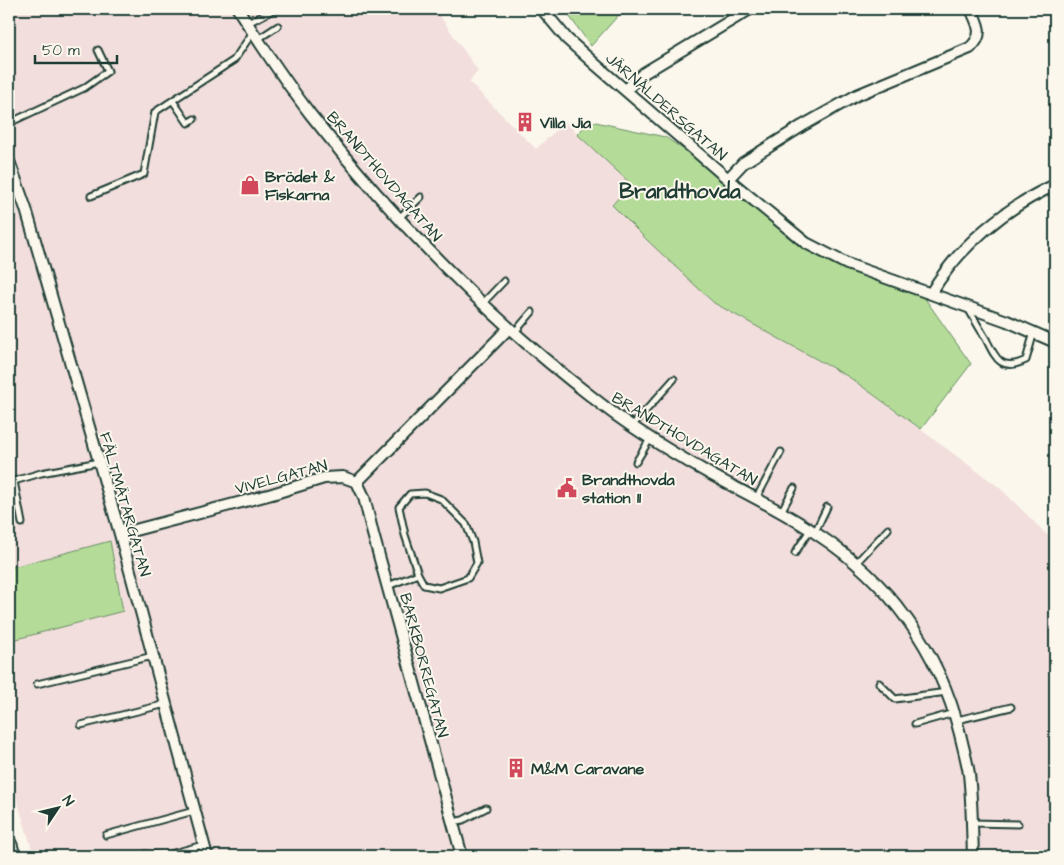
<svg xmlns="http://www.w3.org/2000/svg" width="1064" height="865" font-family="'Architects Daughter',sans-serif">
	<rect width="100%" height="100%" fill="#fbf7ec"/>
	<filter id="ink" filterUnits="userSpaceOnUse"><feTurbulence type="fractalNoise" baseFrequency=".02" numOctaves="2"/><feDisplacementMap in="SourceGraphic" scale="10" xChannelSelector="R" yChannelSelector="G"/><feConvolveMatrix kernelMatrix="1 2 1 2 8 2 1 2 1" color-interpolation-filters="sRGB"/></filter>
	<g filter="url(#ink)">
		<path fill="#f2dedc" d="M 9,9 L 435,9 L 478,71 L 469,82 L 536,149 L 565,122 L 631,184 L 612,205 L 714,303 L 849,377 L 1000,488 L 1055,543 L 1055,856 L 34,856 L 9,773 Z"/>
		<path fill="#b4dc98" stroke="#6a8c66" d="M 564,9 L 624,9 L 591,46 Z
			M 591,121 L 665,137 L 723,176 L 812,246 L 919,290 L 971,364 L 921,429 L 849,377 L 714,303 L 647,240 L 612,205 L 631,184 L 577,134 Z
			M 110,541 L 123,611 L 9,641 L 9,568 Z"/>
		<g fill="none" stroke-linecap="round" stroke-linejoin="round">
			<defs>
				<path id="service" d="M 248,23 L 271,11
					M 258,39 L 278,26
					M 173,101 L 188,123 L 194,119
					M 9,123 L 84,88 L 108,71 L 98,50
					M 91,196 L 144,174 L 155,112 L 234,60 L 253,32
					M 399,218 L 421,197
					M 483,303 L 504,281
					M 968,308 C 974,319 980,329 986,339 C 996,359 1001,372 1026,360 L 1034,332
					M 514,333 L 532,312
					M 632,426 L 674,379
					M 636,462 L 650,439
					M 756,499 L 781,452
					M 781,512 L 794,488
					M 22,523 L 14,481 L 41,473 L 99,462
					M 815,532 L 827,507
					M 795,553 L 810,530
					M 856,563 L 888,529
					M 388,586 L 418,574 L 405,535 L 399,507 L 410,494 L 425,493 L 441,499 L 466,524 L 473,542 L 477,563 L 468,578 L 439,588 L 424,585 L 418,574
					M 879,683 L 895,699 L 947,692
					M 37,684 L 153,656
					M 957,720 L 1011,707
					M 915,724 L 954,713
					M 81,725 L 166,704
					M 453,822 L 463,820 L 486,808
					M 972,823 L 1018,824
					M 106,835 L 194,811
					M 138,856 L 145,854 L 163,856 L 203,845"/>
				<path id="minor" d="M 238,9 C 261,45 285,81 311,115 C 393,219 487,316 592,397 C 628,426 669,451 710,474 C 745,493 783,511 817,534 C 890,582 939,650 960,734 C 963,747 967,761 969,774 C 972,801 972,829 973,856
					M 542,9 L 567,39 L 596,65 L 728,179 L 806,243 L 847,264 L 1007,321 L 1055,342
					M 626,90 L 644,73 L 750,9
					M 9,161 L 26,209 L 120,534 L 207,856
					M 728,179 L 743,163 L 802,126 L 857,95 L 970,48 C 985,34 978,25 971,9
					M 931,293 C 959,246 1006,207 1055,185
					M 357,482 L 364,497 L 373,534 L 462,856
					M 120,534 L 272,494 L 324,478 L 343,477 L 357,482 L 508,329"/>
				<path id="secondary" d="M 9,845 L 12,856"/>
			</defs>
			<use href="#service" stroke="#1f3d34" stroke-width="9"/>
			<use href="#minor" stroke="#1f3d34" stroke-width="14"/>
			<use href="#secondary" stroke="#1f3d34" stroke-width="19"/>
			<use href="#service" stroke="#fbf7ec" stroke-width="5"/>
			<use href="#minor" stroke="#fbf7ec" stroke-width="10"/>
			<use href="#secondary" stroke="#fbf7ec" stroke-width="15"/>
		</g>
	</g>
	<defs>
		<symbol id="building-bare" viewBox="-9 -9 18 18"><path d="M-4-6H4V6H1V3H-1V6H-4ZM-2.5-4.3h1.7v1.8h-1.7ZM.8-4.3h1.7v1.8H.8ZM-2.5-1h1.7V.8h-1.7ZM.8-1h1.7V.8H.8Z" fill="#d1495b" stroke="#fbf7ec" stroke-width="2.5" paint-order="stroke"/></symbol>
		<symbol id="shop-bare" viewBox="-9 -9 18 18"><path d="M-5-2.5h2.3a2.7 3.5 0 0 1 5.4 0H5L5.5 6h-11ZM-1.5-2.5h3a1.5 2.3 0 0 0-3 0Z" fill="#d1495b" stroke="#fbf7ec" stroke-width="2.5" paint-order="stroke"/></symbol>
		<symbol id="civic-bare" viewBox="-9 -9 18 18"><path d="M-.6-6.5H3V-4.5H.6V-3L4-1V1h2V6H-6V1h2V-1L-.6-3ZM-1.2 2.5V6h2.4V2.5Z" fill="#d1495b" stroke="#fbf7ec" stroke-width="2.5" paint-order="stroke"/></symbol>
	</defs>
	<g fill-rule="evenodd">
		<use href="#building-bare" x="511" y="108" width="28" height="28"/>
		<use href="#shop-bare" x="236" y="171" width="28" height="28"/>
		<use href="#civic-bare" x="553" y="474" width="28" height="28"/>
		<use href="#building-bare" x="502" y="754" width="28" height="28"/>
	</g>
	<g text-anchor="middle" stroke-width="4" stroke-linejoin="round" paint-order="stroke">
		<g font-size="16" fill="#1f3d34" stroke="#fbf7ec">
			<text transform="translate(667 106) rotate(41)" y="6">JÄRNÅLDERSGATAN</text>
			<text transform="translate(385 176) rotate(49)" y="6">BRANDTHOVDAGATAN</text>
			<text transform="translate(685 438) rotate(31)" y="6">BRANDTHOVDAGATAN</text>
			<text transform="translate(281 476) rotate(-15)" y="6">VIVELGATAN</text>
			<text transform="translate(126 504) rotate(74)" y="6">FÄLTMÄTARGATAN</text>
			<text transform="translate(425 665) rotate(75)" y="6">BARKBORREGATAN</text>
		</g>
		<g font-size="16" font-weight="bold" fill="#1f3d34" stroke="#fbf7ec" text-anchor="start">
			<text x="540" y="128">Villa Jia</text>
			<text x="265" y="182">Brödet &amp;<tspan x="265" dy="18">Fiskarna</tspan></text>
			<text x="582" y="485">Brandthovda<tspan x="582" dy="18">station 11</tspan></text>
			<text x="531" y="774">M&amp;M Caravane</text>
		</g>
		<g font-size="21" font-weight="bold" fill="#1f3d34" stroke="#fbf7ec">
			<text x="680" y="198">Brandthovda</text>
		</g>
	</g>
	<rect width="1064" height="865" fill="none" stroke="#fbf7ec" stroke-width="30"/>
	<rect x="15" y="15" width="1034" height="835" fill="none" stroke="#1f3d34" stroke-width="2" filter="url(#ink)"/>
	<g transform="translate(58 808) rotate(55)" stroke="#fbf7ec" stroke-width="4" paint-order="stroke">
	<path d="M0-4L9 19L0 12L-9 19Z" fill="#1f3d34"/>
	<text y="-8" font-size="14" font-weight="bold" text-anchor="middle" fill="#1f3d34">N</text>
	</g>
	<path d="M35 55v8h82v-8" fill="none" stroke="#1f3d34" stroke-width="2.5"/>
	<text x="42" y="55" font-size="15" fill="#1f3d34" stroke="#fbf7ec" stroke-width="4" paint-order="stroke">50 m</text>
</svg>
